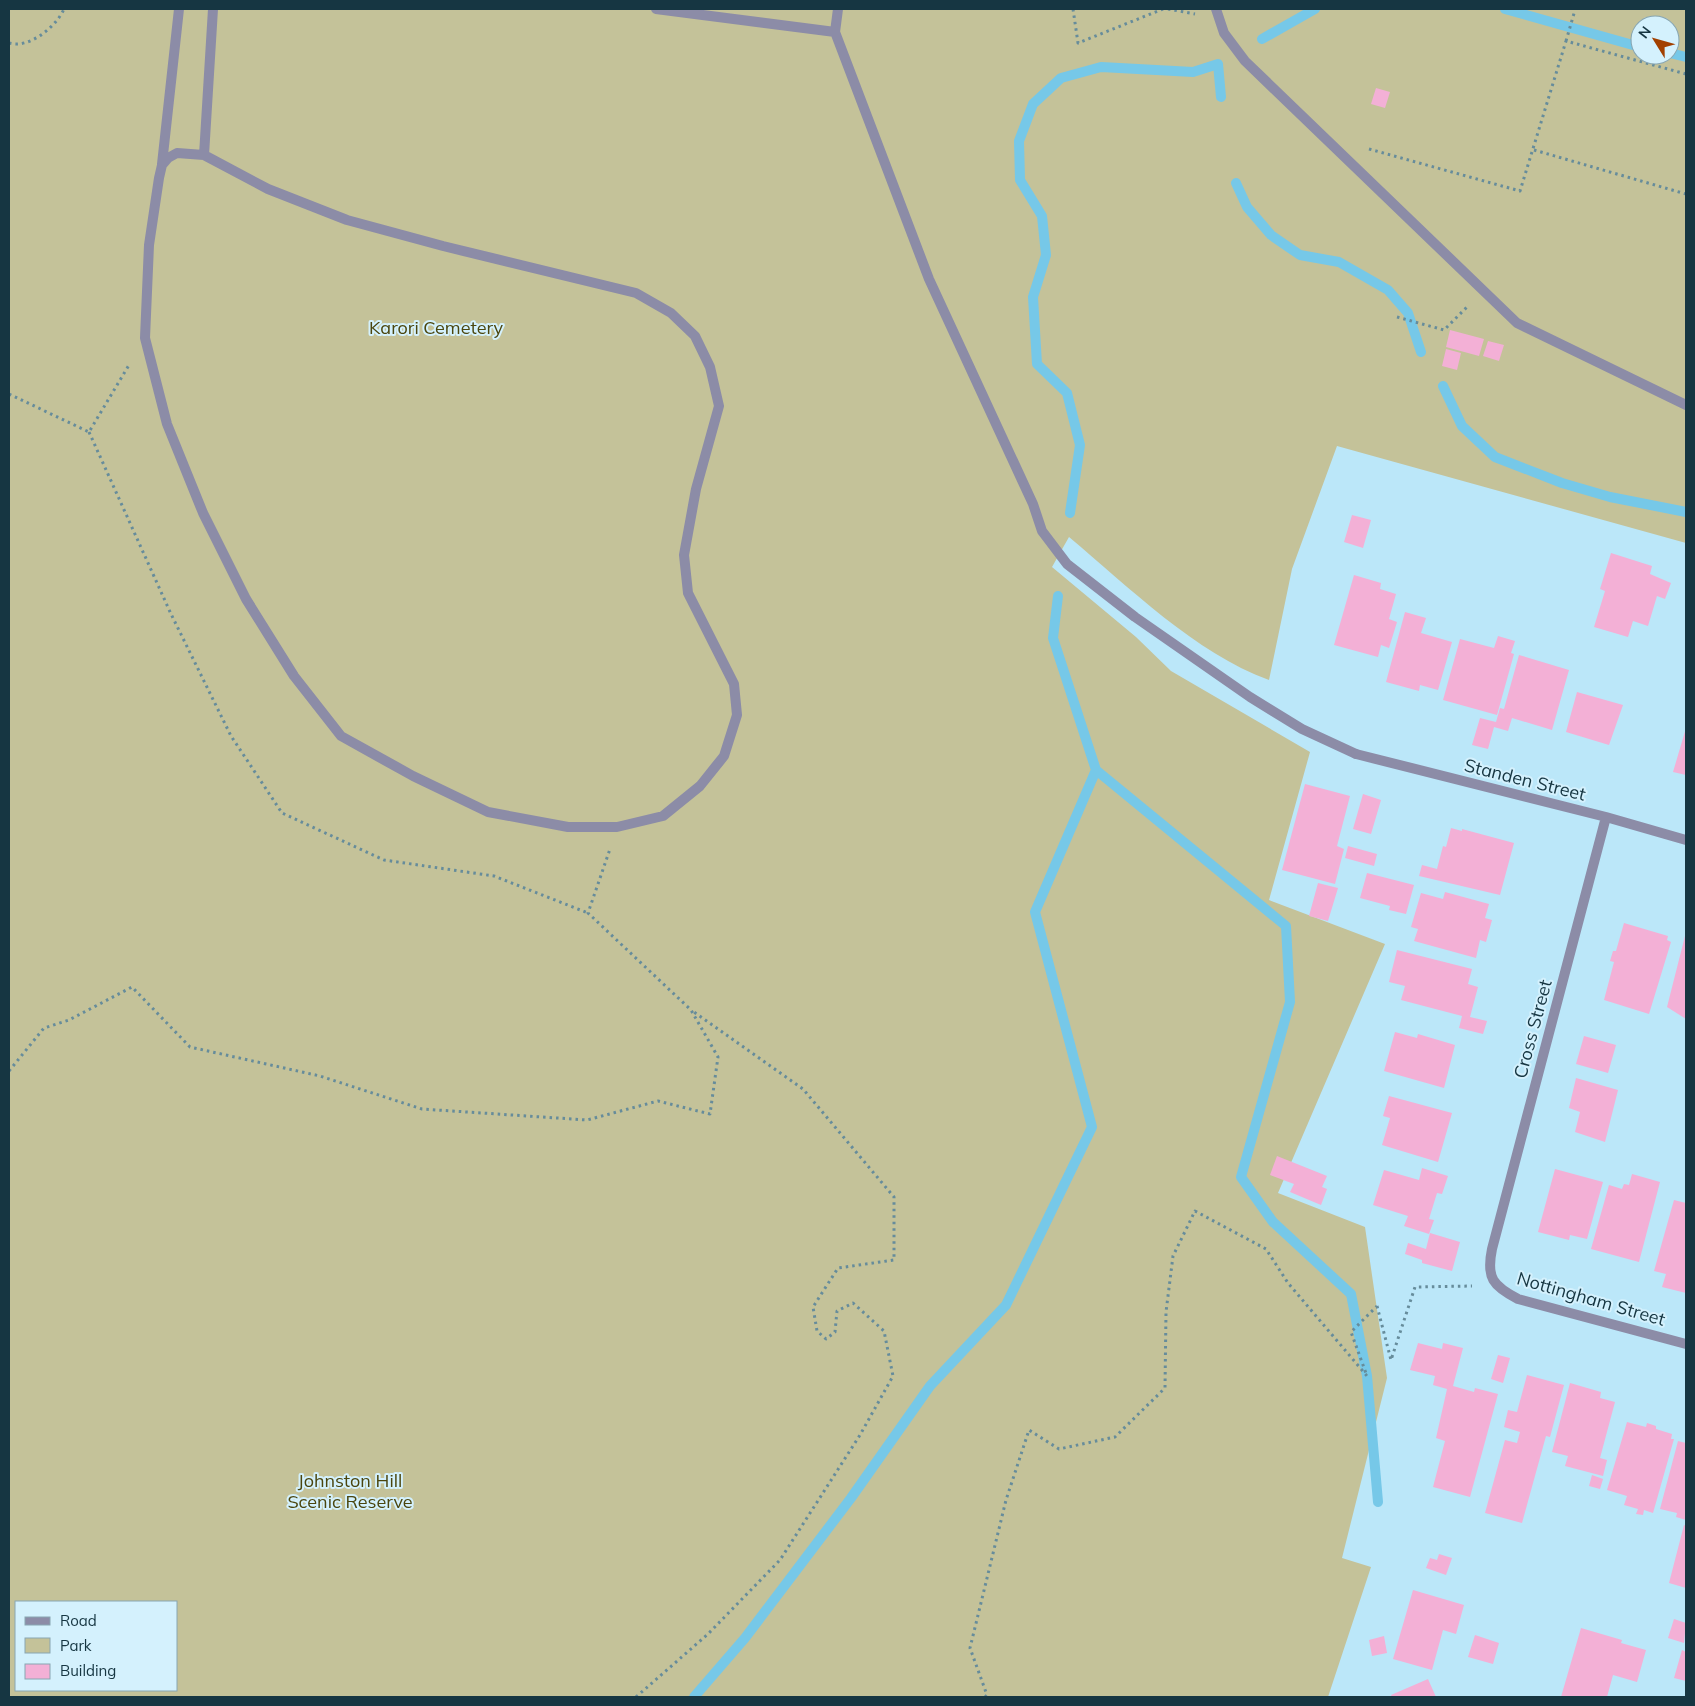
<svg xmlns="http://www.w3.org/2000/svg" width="1695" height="1706" font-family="Mulish,sans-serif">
	<rect width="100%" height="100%" fill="#bbe7f9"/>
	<path fill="#c4c299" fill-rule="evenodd" d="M 9,9 L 1686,9 L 1686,543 L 1337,446 L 1292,569 L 1269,680 C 1195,653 1129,587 1069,537 L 1052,567 L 1136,637 L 1171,671 L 1310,752 L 1269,900 L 1385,944 L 1278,1193 L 1365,1227 L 1387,1378 L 1342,1558 L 1371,1567 L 1328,1697 L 9,1697 ZM 1640,25 L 1670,25 L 1670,55 L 1640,55 ZM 16,1602 L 176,1602 L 176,1690 L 16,1690 Z"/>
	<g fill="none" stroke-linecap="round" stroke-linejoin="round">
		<path stroke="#76c8e8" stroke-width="10" d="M 1505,9 L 1640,47
			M 1262,39 L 1315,9
			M 1670,53 L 1686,57
			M 1236,183 L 1247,207 L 1271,235 L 1300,255 L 1339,262 L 1388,290 L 1408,313 L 1421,352
			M 1443,386 L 1462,426 L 1495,457 L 1562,483 L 1610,497 L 1686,512
			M 1070,513 L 1080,445 L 1067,393 L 1037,364 L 1033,297 L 1046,255 L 1042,216 L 1020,180 L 1019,141 L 1033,104 L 1061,78 L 1101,67 L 1193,72 L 1218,64 L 1221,97
			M 1058,596 L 1053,638 L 1096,770 L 1286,926 L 1290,1002 L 1241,1177 L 1273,1222 L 1351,1294 L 1367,1376 L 1378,1502
			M 694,1697 L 745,1638 L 851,1498 L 930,1386 L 1006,1305 L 1092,1127 L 1035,912 L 1096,770"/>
	</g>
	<path fill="#f3b0d6" d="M 1376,88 L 1390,92 L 1385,108 L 1371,104 Z
		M 1450,330 L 1484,339 L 1479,356 L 1446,347 Z
		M 1488,341 L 1504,345 L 1499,361 L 1483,356 Z
		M 1446,349 L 1461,353 L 1457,370 L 1442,366 Z
		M 1352,515 L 1371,520 L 1363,548 L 1344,542 Z
		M 1611,553 L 1652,566 L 1650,574 L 1671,583 L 1665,599 L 1657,596 L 1648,626 L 1633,621 L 1628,637 L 1594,627 L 1605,591 L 1600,589 Z
		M 1354,575 L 1381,583 L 1380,589 L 1396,594 L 1389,619 L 1397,622 L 1389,648 L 1381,645 L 1378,657 L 1334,645 Z
		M 1405,612 L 1426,618 L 1421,633 L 1452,642 L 1438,690 L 1420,685 L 1419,691 L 1386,682 Z
		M 1498,636 L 1515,641 L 1511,653 L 1514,654 L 1497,715 L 1443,700 L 1460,639 L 1494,648 Z
		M 1519,655 L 1569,670 L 1552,730 L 1512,718 L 1508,731 L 1494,727 L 1488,749 L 1472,745 L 1480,718 L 1496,722 L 1500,708 L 1504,709 Z
		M 1577,692 L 1623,705 L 1609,745 L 1566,732 Z
		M 1686,728 L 1686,775 L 1673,772 Z
		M 1305,784 L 1350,796 L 1337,846 L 1344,849 L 1335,884 L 1282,870 Z
		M 1363,794 L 1381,800 L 1371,834 L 1353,829 Z
		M 1451,828 L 1462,831 L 1462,829 L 1514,843 L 1500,895 L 1419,876 L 1422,865 L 1437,869 L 1443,846 L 1446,847 Z
		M 1348,846 L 1377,854 L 1374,866 L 1345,858 Z
		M 1367,873 L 1414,885 L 1406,914 L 1389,910 L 1390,906 L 1360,898 Z
		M 1318,883 L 1338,888 L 1328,921 L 1309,916 Z
		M 1445,892 L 1489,904 L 1485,918 L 1492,920 L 1486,942 L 1480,940 L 1476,958 L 1414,941 L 1418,929 L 1411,927 L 1421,893 L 1443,899 Z
		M 1624,923 L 1668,936 L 1667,940 L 1671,942 L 1649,1014 L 1604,1000 L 1614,962 L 1610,961 L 1613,951 L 1616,951 Z
		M 1686,932 L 1686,1019 L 1667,1007 Z
		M 1397,950 L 1472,969 L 1468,984 L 1478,987 L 1470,1017 L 1487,1021 L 1483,1034 L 1459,1028 L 1462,1016 L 1401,1000 L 1405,986 L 1389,982 Z
		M 1395,1032 L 1417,1038 L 1418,1034 L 1455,1045 L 1444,1088 L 1384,1071 Z
		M 1584,1036 L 1616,1045 L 1608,1073 L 1576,1064 Z
		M 1576,1078 L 1618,1090 L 1605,1142 L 1575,1132 L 1580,1112 L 1569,1108 Z
		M 1389,1096 L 1452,1113 L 1438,1162 L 1382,1145 L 1390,1118 L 1383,1116 Z
		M 1277,1156 L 1327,1176 L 1322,1187 L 1327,1189 L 1321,1205 L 1290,1192 L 1294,1184 L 1270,1175 Z
		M 1422,1168 L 1448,1176 L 1442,1194 L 1437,1193 L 1429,1219 L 1434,1220 L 1429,1234 L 1404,1226 L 1408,1216 L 1373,1205 L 1384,1170 L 1419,1180 Z
		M 1555,1169 L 1603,1182 L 1587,1239 L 1570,1235 L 1569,1240 L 1538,1232 Z
		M 1632,1174 L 1660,1182 L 1639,1262 L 1591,1249 L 1609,1185 L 1622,1189 L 1624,1184 L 1629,1185 Z
		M 1674,1200 L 1686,1203 L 1686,1293 L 1662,1287 L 1666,1274 L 1654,1271 Z
		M 1430,1233 L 1460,1242 L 1452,1271 L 1422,1263 L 1422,1260 L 1405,1254 L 1408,1243 L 1426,1249 Z
		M 1418,1343 L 1442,1349 L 1443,1343 L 1463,1348 L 1453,1386 L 1474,1392 L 1475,1388 L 1498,1394 L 1470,1497 L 1433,1487 L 1445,1441 L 1436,1438 L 1447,1389 L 1433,1385 L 1435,1376 L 1410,1370 Z
		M 1498,1355 L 1510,1358 L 1503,1383 L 1491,1379 Z
		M 1527,1375 L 1564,1385 L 1550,1437 L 1546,1436 L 1522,1523 L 1485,1513 L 1505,1440 L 1517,1443 L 1520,1432 L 1504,1427 L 1508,1410 L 1517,1412 Z
		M 1570,1383 L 1601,1392 L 1600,1398 L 1615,1402 L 1600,1458 L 1607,1460 L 1603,1476 L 1565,1466 L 1568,1456 L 1552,1452 Z
		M 1627,1422 L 1646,1427 L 1647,1423 L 1656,1426 L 1656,1429 L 1672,1434 L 1671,1439 L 1674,1439 L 1653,1513 L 1644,1510 L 1643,1515 L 1636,1514 L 1638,1509 L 1624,1505 L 1627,1496 L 1607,1490 Z
		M 1678,1441 L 1686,1443 L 1686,1520 L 1676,1517 L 1677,1513 L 1660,1509 Z
		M 1592,1475 L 1603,1479 L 1600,1489 L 1589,1486 Z
		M 1684,1525 L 1686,1526 L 1686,1588 L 1669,1583 Z
		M 1439,1554 L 1452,1558 L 1446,1575 L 1426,1568 L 1430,1558 L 1437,1560 Z
		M 1413,1590 L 1464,1605 L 1456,1634 L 1443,1630 L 1432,1670 L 1393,1659 Z
		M 1674,1619 L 1686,1623 L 1684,1643 L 1668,1638 Z
		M 1581,1628 L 1622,1640 L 1621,1643 L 1646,1650 L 1637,1682 L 1613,1675 L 1607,1697 L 1561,1697 Z
		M 1475,1635 L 1499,1643 L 1493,1664 L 1468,1657 Z
		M 1384,1636 L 1387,1653 L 1372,1656 L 1369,1640 Z
		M 1682,1650 L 1686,1652 L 1686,1681 L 1674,1678 Z
		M 1428,1679 L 1436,1697 L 1392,1697 L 1391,1695 Z"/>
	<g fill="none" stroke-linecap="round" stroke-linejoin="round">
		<path stroke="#668c9b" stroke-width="3" stroke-dasharray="2.5 4" stroke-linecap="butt" d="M 1073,9 L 1078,43 L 1163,9
			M 1168,9 L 1195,14
			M 1566,41 L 1575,10
			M 9,43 C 29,49 56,27 64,9
			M 1369,149 L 1520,191 L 1566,41 L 1686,74
			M 1534,150 L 1686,194
			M 1397,317 L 1444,330 L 1469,305
			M 9,394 L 89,432 L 129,365
			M 89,432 L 171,614 L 231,736 L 282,813 L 384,860 L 494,876 L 588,913
			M 9,1071 L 44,1028 L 69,1020 L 132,987 L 190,1047 L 320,1076 L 422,1109 L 587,1120 L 658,1101 L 710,1114 L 718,1057 L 691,1010 L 588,913 L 610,849
			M 1377,1306 L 1391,1360 L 1415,1287 L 1472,1286
			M 636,1697 L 708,1634 L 780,1560 L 860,1435 L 893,1376 L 884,1331 L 853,1303 L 837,1311 L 835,1332 L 826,1339 L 817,1331 L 813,1307 L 838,1268 L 894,1260 L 894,1197 L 803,1089 L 694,1012
			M 985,1697 L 987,1695 L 970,1648 L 1006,1500 L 1029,1430 L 1059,1449 L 1115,1437 L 1165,1388 L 1166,1312 L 1173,1256 L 1195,1211 L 1266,1249 L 1288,1283 L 1367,1376 L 1351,1332 L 1377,1306"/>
		<path stroke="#8c8ca7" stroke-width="10" d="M 656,9 L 835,32
			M 838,9 L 835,32 L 929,279 L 1033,504 L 1042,531 L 1067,564 L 1135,617 L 1250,697 L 1302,729 L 1356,754
			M 1216,9 L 1224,33 L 1245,61 L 1517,323 L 1686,405
			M 177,153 L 204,155 L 268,189 L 347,220 L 443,246 L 636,293 L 671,313 L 695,336 L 710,367 L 719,406 L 696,489 L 684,555 L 688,593 L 734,684 L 737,715 L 724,756 L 700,786 L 663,816 L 617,827 L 568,827 L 488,812 L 413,776 L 341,736 L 294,676 L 246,599 L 203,513 L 167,424 L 145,338 L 149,245 L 159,178 L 162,165 L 168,158 Z
			M 204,155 L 213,9
			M 162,164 L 179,9"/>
		<path stroke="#8c8ca7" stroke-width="10" d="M 1356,754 L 1606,817 L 1686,840
			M 1606,817 L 1492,1249 C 1486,1278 1493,1286 1518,1299 L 1686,1344"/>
	</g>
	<g text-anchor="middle" stroke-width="4" stroke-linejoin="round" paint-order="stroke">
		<g font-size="18" fill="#4a450d" stroke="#d4f1fd">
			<text x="436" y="334">Karori Cemetery</text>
			<text x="350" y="1487">Johnston Hill<tspan x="350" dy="21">Scenic Reserve</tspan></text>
		</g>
		<g font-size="18" fill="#163642" stroke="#d4f1fd">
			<text transform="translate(1525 780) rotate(14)" y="6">Standen Street</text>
			<text transform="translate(1533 1029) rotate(-75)" y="6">Cross Street</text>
			<text transform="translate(1591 1299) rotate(16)" y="6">Nottingham Street</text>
		</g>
	</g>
	<rect width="1695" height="1706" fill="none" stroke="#163642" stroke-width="20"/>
	<rect x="15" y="1601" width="162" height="90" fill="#d4f1fd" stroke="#88a6b2"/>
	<rect x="25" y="1617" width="25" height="8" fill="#8c8ca7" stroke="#88a6b2"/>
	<text x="60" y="1626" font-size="15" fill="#163642">Road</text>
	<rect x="25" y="1638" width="25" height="15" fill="#c4c299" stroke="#88a6b2"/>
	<text x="60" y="1651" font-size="15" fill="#163642">Park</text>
	<rect x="25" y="1664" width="25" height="15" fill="#f3b0d6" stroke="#88a6b2"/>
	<text x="60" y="1676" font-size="15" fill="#163642">Building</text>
	<g transform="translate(1655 40) rotate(307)"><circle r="24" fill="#d4f1fd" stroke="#88a6b2"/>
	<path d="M0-4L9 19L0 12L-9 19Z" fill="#a24000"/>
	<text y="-8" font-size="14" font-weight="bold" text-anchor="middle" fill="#163642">N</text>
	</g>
</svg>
